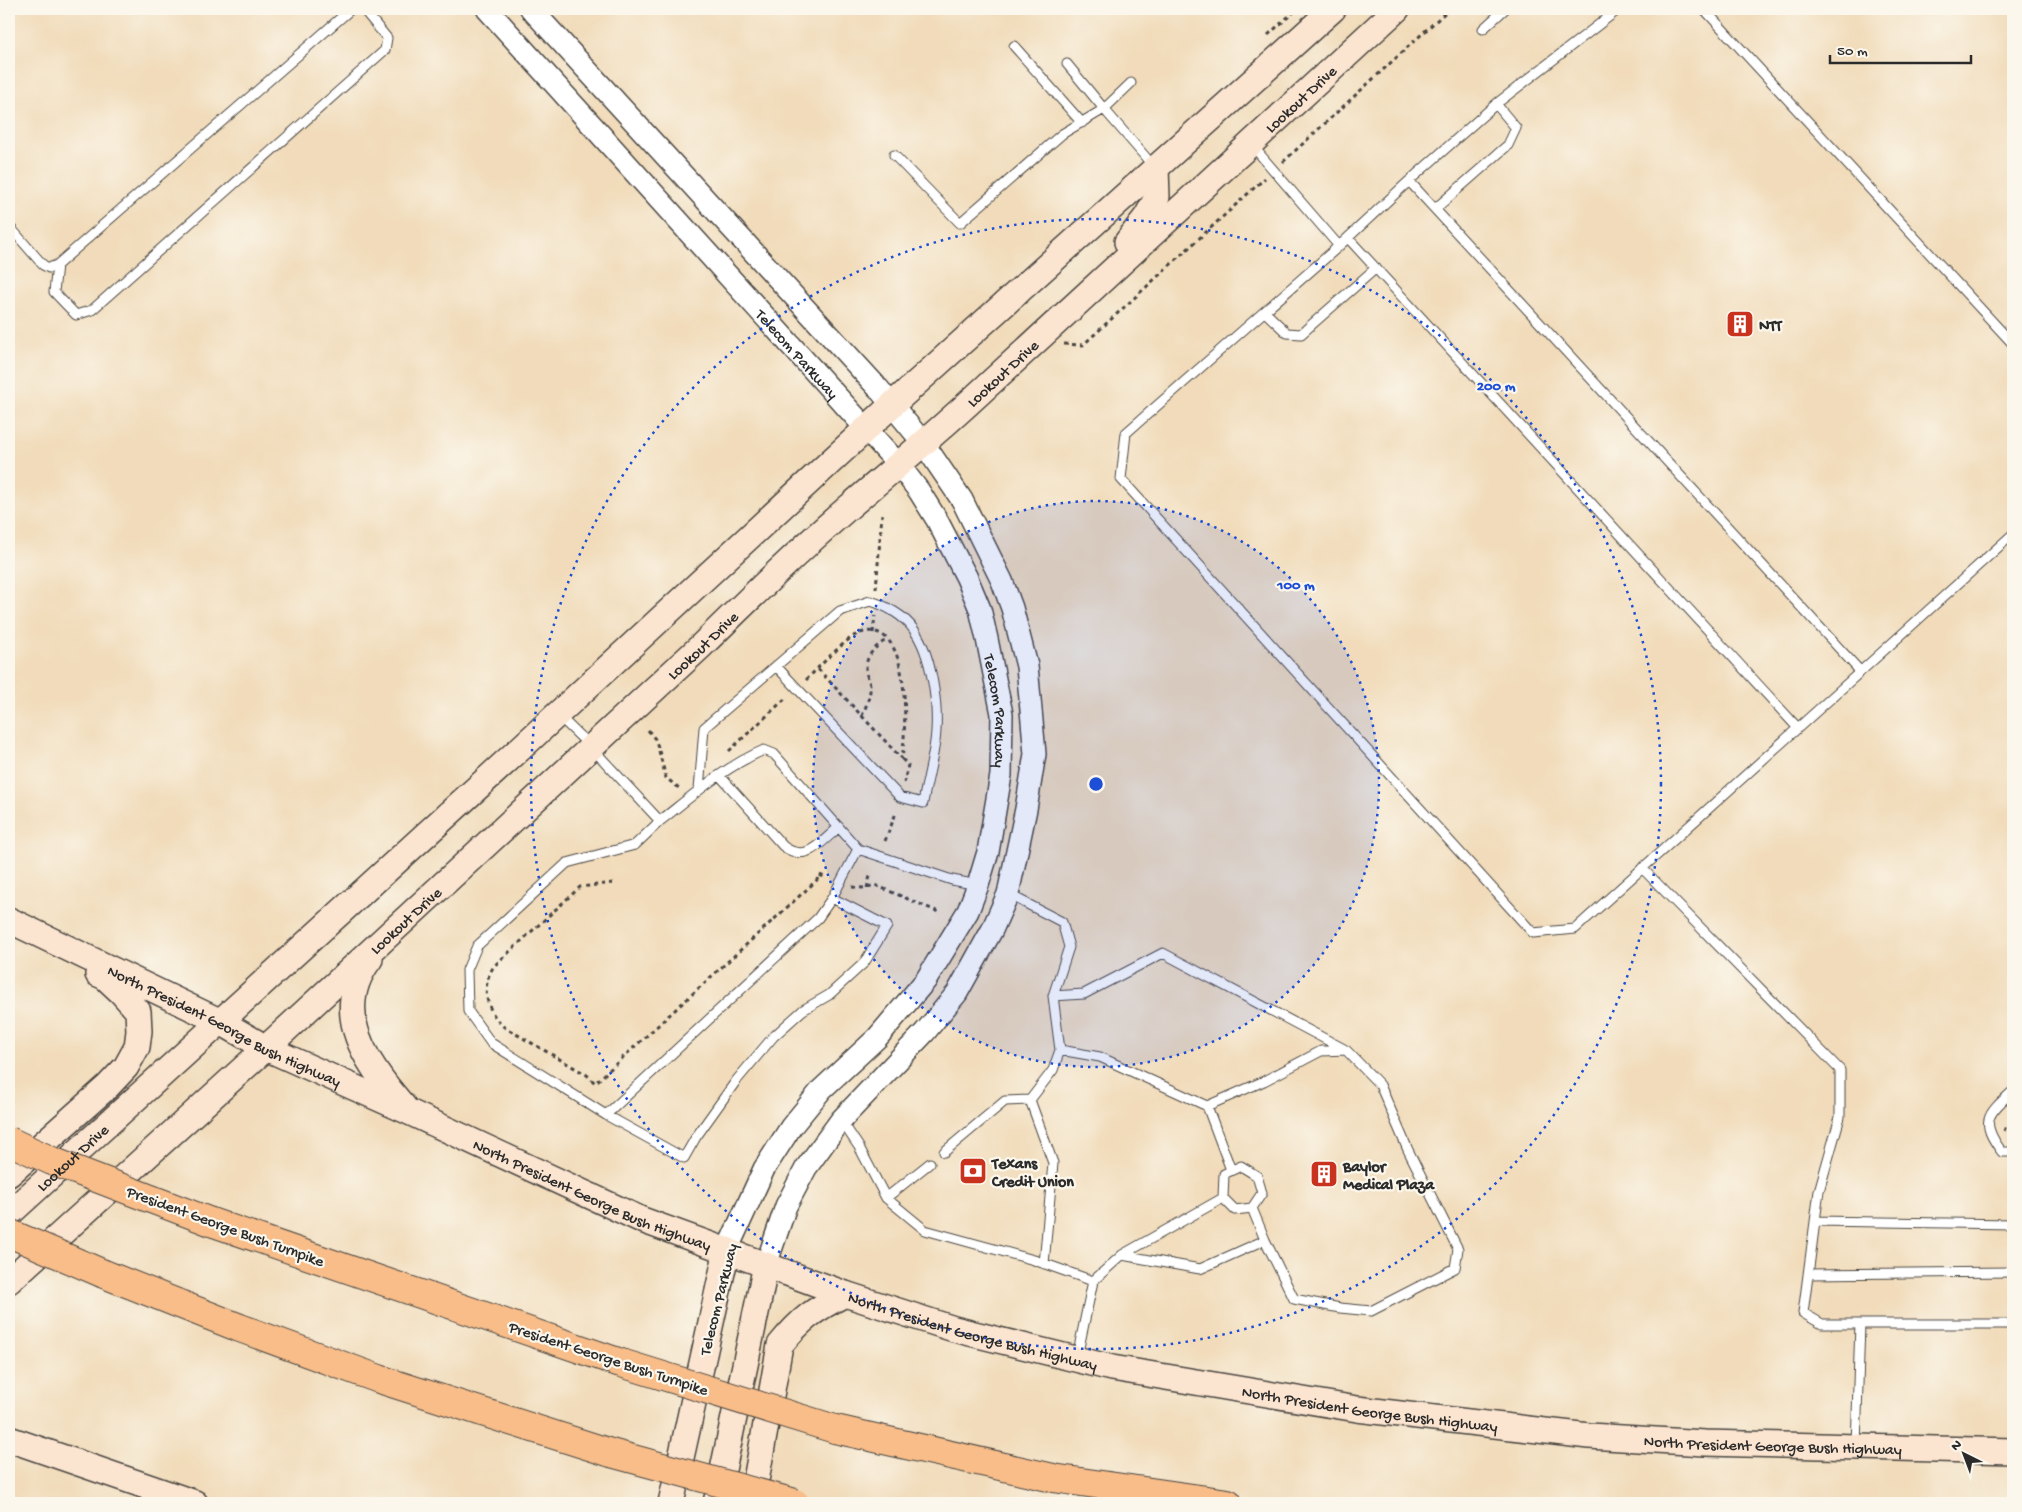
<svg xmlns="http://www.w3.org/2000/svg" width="2022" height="1512" font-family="'Gochi Hand',sans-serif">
	<rect width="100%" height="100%" fill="#fbf7ec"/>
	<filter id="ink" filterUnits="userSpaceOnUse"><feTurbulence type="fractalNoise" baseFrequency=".02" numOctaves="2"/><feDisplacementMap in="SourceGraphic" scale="10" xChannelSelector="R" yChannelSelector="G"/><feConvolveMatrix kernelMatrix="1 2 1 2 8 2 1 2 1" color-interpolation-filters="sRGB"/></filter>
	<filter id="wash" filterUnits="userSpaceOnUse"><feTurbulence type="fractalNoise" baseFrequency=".0096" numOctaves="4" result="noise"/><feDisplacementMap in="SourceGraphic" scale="20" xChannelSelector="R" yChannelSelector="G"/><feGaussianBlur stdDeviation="1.12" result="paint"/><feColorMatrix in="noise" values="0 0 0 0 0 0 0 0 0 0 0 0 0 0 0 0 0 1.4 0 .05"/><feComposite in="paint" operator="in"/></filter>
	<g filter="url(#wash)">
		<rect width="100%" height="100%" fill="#f1dbba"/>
	</g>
	<g filter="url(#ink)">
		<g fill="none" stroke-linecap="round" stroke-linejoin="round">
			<defs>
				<path id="service" d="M 1704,9 L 2013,344
					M 1483,29 L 1505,9
					M 1014,46 L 1082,123
					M 1131,83 L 1104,109 L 1155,168
					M 1251,144 L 1339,246 L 1126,433 L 1121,479 L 1533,933 L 1575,929 L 2013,534
					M 894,155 L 960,223 L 1062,134 L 1104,109 L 1067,64
					M 1409,181 L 1496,104
					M 1435,209 L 1508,145 L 1516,128 L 1496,104 L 1619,9
					M 9,226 L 43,265 L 49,268 L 57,265 L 351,9
					M 1348,238 L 1797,727
					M 1339,246 L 1409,181 L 1860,671
					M 57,265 L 54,292 L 76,315 L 92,310 L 385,50 L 387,38 L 363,9
					M 1265,312 L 1287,333 L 1301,334 L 1376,268
					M 559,716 L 591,747 L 660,821 C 693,795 726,766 764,750 L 774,754 L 858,849 L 952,880 L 978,885
					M 720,776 L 783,846 C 806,864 821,842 839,827
					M 699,790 L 704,728 L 840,611 L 870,601 C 885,605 905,616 914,630 C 931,654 938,701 936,731 C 935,754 927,779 923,803 L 900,797 L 776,666
					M 660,821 L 635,845 L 567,863 L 477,946 L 467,970 L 468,1011 L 491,1043 L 606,1115 L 818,918 L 832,898 L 858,849
					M 1642,868 L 1840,1070 L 1840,1117 L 1819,1191 L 1803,1313 L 1822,1324 L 2013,1324
					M 1008,894 L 1062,922 L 1069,947 L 1053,996 L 1060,1050 L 1053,1070 L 1030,1100 L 1053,1163 L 1044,1264
					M 1053,996 L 1084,994 L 1163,953 L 1344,1049
					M 1060,1050 L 1100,1057 L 1207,1106
					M 2013,1091 C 1987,1115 1979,1121 2002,1152 L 2013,1152
					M 606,1115 L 684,1158 L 696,1137 L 736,1081 L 773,1037 L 803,1010 L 829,995 L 864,963 L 887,926 L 832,898
					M 841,1120 L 859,1147 L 886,1198 L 925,1230 L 1034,1260 L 1093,1281 L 1122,1255 L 1223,1198 L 1235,1210 L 1252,1208 L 1262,1193 L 1257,1176 L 1241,1166 L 1224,1174 L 1223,1198
					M 944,1152 L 1005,1101 L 1030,1100
					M 1231,1170 L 1207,1106 L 1264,1081 L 1321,1051 L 1346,1050 L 1380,1085 L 1408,1150 L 1458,1249 L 1455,1268 L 1371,1311 L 1340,1308 L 1294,1299 L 1265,1240 L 1252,1208
					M 886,1198 L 930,1163
					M 1815,1221 L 2013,1224
					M 1122,1255 L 1200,1269 L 1265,1240
					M 1808,1274 L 2013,1272
					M 1077,1357 L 1093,1281
					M 1856,1446 L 1860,1324"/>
				<g id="tertiary">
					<path id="s1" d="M 487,9 L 899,465 L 919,491 L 937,520 L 967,578 L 980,609 L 987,639 L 1002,714 L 1001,775 L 988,852 L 978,885 L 968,911 L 926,980 L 877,1038 L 822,1089 L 791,1127 L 764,1169 L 727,1250"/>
					<path d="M 531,9 L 878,388 L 924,444 L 962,500 L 1002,581 L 1012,608 L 1027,666 L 1035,754 L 1026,809 L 1008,894 L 992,930 L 957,993 L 925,1032 L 841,1120 L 806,1168 L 786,1206 L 766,1265"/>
				</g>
				<g id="secondary">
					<path d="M 1127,242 L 1147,216 L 1157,197 L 1156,168"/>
					<path id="s2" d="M 9,920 L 219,1021 L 266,1048 L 407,1111 L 642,1220 L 845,1294 L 954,1329 L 1112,1368 L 1357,1409 L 1589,1436 L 1705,1443 L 2013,1451"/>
					<path d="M 370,959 C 329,1012 368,1066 404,1107"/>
					<path d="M 9,1174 L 108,1086 L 126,1067 L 137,1047 L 139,1031 L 138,1011 L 121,992 L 105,977 L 98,974"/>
					<path id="s3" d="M 9,1214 L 522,747 L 893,404 L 1333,9"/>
					<path id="s4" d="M 9,1281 L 266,1048 L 700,647 C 749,599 798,551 850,506 C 892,470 934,435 974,398 L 1397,9"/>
					<path d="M 9,1439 L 195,1503"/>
					<path d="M 671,1503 L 727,1250"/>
					<path d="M 716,1503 L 766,1265"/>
					<path d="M 752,1503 L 780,1345 C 802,1318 814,1310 845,1294"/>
				</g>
				<path id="motorway" d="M 211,1222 L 618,1362
					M 104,1274 L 240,1328 L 379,1379 L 611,1453
					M 835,1429 L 1053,1478 L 1228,1503"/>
			</defs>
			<use href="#service" stroke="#494540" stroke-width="11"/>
			<use href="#tertiary" stroke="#494540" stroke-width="24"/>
			<use href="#secondary" stroke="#494540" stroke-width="28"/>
			<use href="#motorway" stroke="#494540" stroke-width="30"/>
			<path stroke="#494540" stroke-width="3" stroke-dasharray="4 4" stroke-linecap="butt" d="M 1268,35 L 1297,9
				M 1283,162 L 1449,9
				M 1064,344 L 1083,345 L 1265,178
				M 876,589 L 882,514
				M 873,633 L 875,616
				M 806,680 C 817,669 847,637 860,633 C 913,616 906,731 902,759 L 818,669
				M 862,716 C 866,706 871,696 870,685 C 869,680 866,675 866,670 C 865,655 877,645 888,639
				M 648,730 L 655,739 L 658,747 L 666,778 L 679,788
				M 729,751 L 787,697
				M 902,759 L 908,765 L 904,783
				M 885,841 L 896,813
				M 613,883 L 580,887 L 494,966 C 480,986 486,1011 504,1027 L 587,1075 L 595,1083 L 817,880 L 819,875 L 825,877
				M 852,887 L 864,888 L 875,885 L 941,913
				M 867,888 L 870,876
				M 2004,1131 L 2006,1126 L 2013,1126"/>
			<use href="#service" stroke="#fff" stroke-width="9"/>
			<use href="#tertiary" stroke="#fff" stroke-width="21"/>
			<use href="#secondary" stroke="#fce5d0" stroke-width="25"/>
			<use href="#motorway" stroke="#f8bd89" stroke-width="28"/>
			<defs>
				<path id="motorway-bridge" d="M 9,1141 L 52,1161 L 211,1222
					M 9,1233 L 104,1274
					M 618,1362 L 835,1429
					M 611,1453 L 795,1503"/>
			</defs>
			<use href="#motorway-bridge" stroke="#494540" stroke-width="30" stroke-linecap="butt"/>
			<use href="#motorway-bridge" stroke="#f8bd89" stroke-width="28"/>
		</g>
	</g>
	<circle cx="1096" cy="784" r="283" fill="#1d4ed8" fill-opacity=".12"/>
	<g fill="none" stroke="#1d4ed8" stroke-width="2.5" stroke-dasharray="2.5 5">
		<circle cx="1096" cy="784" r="283"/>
		<circle cx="1096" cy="784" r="565"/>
	</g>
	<defs>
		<symbol id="building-square" viewBox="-11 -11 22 22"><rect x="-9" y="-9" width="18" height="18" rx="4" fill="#c8321e" stroke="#fbf7ec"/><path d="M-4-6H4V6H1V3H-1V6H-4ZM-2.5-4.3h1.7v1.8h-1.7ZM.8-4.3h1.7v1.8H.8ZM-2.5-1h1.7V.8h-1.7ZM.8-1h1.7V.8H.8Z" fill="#fff"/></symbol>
		<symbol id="bank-square" viewBox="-11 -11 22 22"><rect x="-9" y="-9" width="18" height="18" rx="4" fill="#c8321e" stroke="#fbf7ec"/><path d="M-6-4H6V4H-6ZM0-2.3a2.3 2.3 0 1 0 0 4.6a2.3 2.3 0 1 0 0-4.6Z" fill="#fff"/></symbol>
	</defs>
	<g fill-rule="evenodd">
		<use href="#building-square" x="1724" y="308" width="32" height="32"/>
		<use href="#bank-square" x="957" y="1155" width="32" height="32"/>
		<use href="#building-square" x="1308" y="1158" width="32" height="32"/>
	</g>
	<g text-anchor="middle" stroke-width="4.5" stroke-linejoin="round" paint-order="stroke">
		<g font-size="16" fill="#2b2b2b" stroke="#fbf7ec">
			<text dy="6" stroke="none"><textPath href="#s4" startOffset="1751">Lookout Drive</textPath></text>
			<text dy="6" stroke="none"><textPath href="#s1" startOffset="464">Telecom Parkway</textPath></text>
			<text dy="6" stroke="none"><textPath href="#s4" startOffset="1346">Lookout Drive</textPath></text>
			<text dy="6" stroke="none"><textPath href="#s4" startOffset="941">Lookout Drive</textPath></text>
			<text dy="6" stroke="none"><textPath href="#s1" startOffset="884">Telecom Parkway</textPath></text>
			<text dy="6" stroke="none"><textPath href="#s4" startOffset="536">Lookout Drive</textPath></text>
			<text dy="6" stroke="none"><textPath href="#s2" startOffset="240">North President George Bush Highway</textPath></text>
			<text dy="6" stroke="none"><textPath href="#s3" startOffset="85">Lookout Drive</textPath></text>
			<text dy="6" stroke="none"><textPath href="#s2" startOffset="645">North President George Bush Highway</textPath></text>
			<text transform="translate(226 1225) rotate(20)" y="6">President George Bush Turnpike</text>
			<text transform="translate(717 1299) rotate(-76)" y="6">Telecom Parkway</text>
			<text dy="6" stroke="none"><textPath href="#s2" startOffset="1050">North President George Bush Highway</textPath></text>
			<text transform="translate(609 1357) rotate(18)" y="6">President George Bush Turnpike</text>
			<text dy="6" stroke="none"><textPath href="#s2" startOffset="1455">North President George Bush Highway</textPath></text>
			<text dy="6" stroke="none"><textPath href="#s2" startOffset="1860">North President George Bush Highway</textPath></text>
		</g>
		<g font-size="16" font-weight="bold" fill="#2b2b2b" stroke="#fbf7ec" text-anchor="start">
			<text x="1759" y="330">NTT</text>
			<text x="992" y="1168">Texans<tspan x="992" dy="18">Credit Union</tspan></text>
			<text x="1343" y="1171">Baylor<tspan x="1343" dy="18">Medical Plaza</tspan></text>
		</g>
	</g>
	<circle cx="1096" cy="784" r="8" fill="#1d4ed8" stroke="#fbf7ec" stroke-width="2.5"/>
	<g font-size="15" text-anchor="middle" font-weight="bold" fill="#1d4ed8" stroke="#fbf7ec" stroke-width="4.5" stroke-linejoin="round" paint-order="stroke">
		<text x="1496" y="390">200 m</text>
		<text x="1296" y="589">100 m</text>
	</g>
	<rect width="2022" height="1512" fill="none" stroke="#fbf7ec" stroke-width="30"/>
	<g transform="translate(1964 1454) rotate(318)" stroke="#fbf7ec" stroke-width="4" paint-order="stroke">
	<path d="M0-4L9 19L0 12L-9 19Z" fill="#2b2b2b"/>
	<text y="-8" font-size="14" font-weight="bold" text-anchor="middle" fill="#2b2b2b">N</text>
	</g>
	<path d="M1830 55v8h141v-8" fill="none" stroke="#2b2b2b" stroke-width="2.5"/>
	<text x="1837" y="55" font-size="15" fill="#2b2b2b" stroke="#fbf7ec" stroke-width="4" paint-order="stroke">50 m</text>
</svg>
